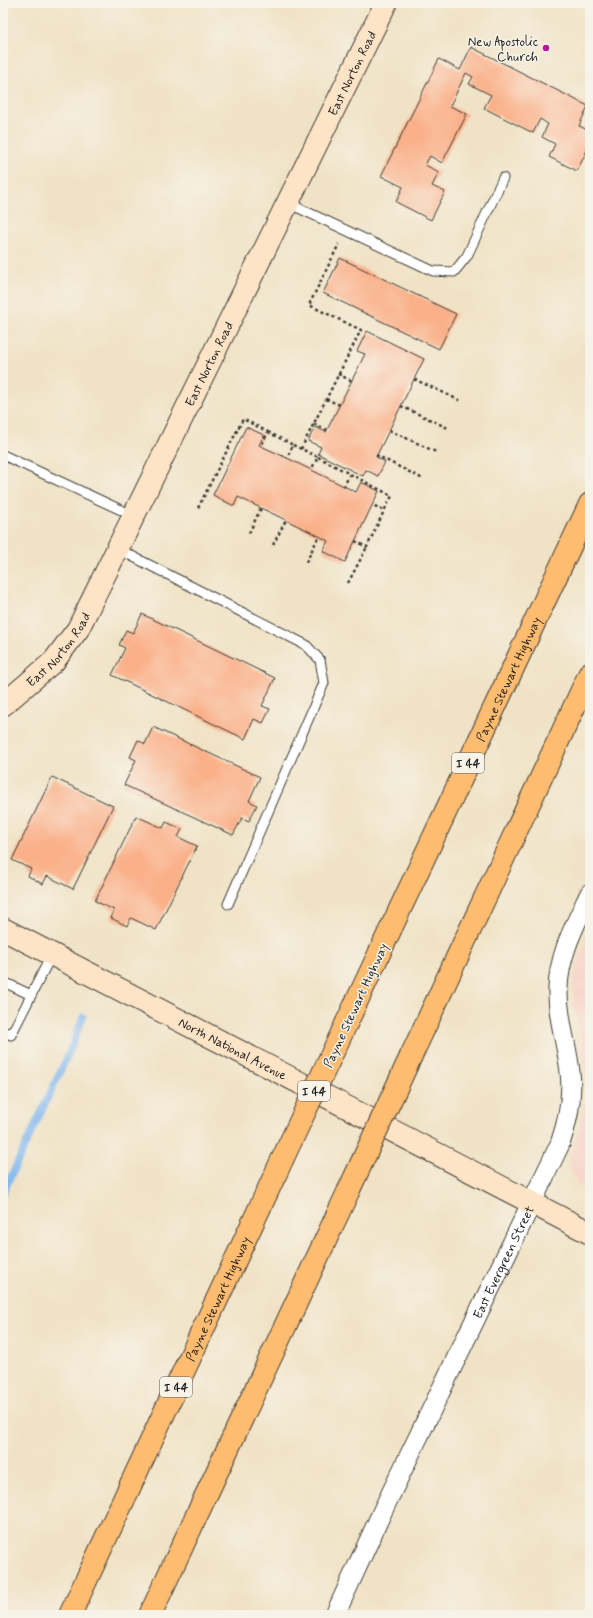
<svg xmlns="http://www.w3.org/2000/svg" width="593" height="1618" font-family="Mynerve,sans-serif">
	<rect width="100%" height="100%" fill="#f7f3e8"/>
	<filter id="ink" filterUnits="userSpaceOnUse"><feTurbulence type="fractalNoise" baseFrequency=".025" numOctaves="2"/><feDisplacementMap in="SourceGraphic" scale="8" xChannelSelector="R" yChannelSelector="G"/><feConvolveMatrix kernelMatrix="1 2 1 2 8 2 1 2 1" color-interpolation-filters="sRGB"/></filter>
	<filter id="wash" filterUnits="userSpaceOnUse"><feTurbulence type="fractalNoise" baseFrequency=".012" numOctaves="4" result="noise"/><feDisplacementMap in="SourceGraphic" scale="16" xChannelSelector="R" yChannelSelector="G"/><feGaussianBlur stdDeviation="0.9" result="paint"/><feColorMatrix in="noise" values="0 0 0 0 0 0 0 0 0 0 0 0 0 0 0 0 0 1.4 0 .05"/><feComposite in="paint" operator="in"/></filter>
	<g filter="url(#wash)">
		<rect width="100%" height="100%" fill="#f0e2c5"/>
		<path fill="#f7d1c6" d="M 590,932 L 590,1194 L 577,1183 L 571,1172 L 569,1160 L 579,1131 L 587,1092 L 583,1045 L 573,1004 L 573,980 L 582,950 Z"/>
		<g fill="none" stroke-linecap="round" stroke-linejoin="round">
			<path stroke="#81b7f0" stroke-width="7" d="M 589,1154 L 590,1154
				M 3,1193 L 68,1055 L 83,1017"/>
		</g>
		<g id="blocks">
			<path fill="#fab089" d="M 471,47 L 588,106 L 579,126 L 590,131 L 590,144 L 577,171 L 549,157 L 555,144 L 542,137 L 548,124 L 540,119 L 533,133 L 484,108 L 491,95 L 469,84 L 473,77 L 466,73 L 450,106 L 467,114 L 442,163 L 430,156 L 425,165 L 439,172 L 432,186 L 445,192 L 431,220 L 396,202 L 403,187 L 381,176 L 439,59 L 460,70 Z
				M 340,258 L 456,314 L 439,349 L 323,293 Z
				M 367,331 L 424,359 L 376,457 L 385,462 L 378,476 L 366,470 L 363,476 L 318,454 L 321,447 L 308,441 L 315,427 L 326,432 L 365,354 L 357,351 Z
				M 246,427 L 264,435 L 259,445 L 287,458 L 356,492 L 361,482 L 379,491 L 345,562 L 323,551 L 328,541 L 319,536 L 238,497 L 234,506 L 213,495 Z
				M 142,614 L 275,678 L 262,706 L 270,709 L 263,723 L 254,719 L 245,739 L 112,675 L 125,648 L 119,645 L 126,630 L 133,633 Z
				M 153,727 L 260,777 L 249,801 L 257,805 L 249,821 L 242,818 L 233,835 L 124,785 L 136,760 L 130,757 L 138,740 L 145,744 Z
				M 52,777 L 113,806 L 73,889 L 47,876 L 43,884 L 28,876 L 31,869 L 12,860 Z
				M 136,816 L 163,828 L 166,822 L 182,829 L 178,837 L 197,846 L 156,930 L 131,918 L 127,926 L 111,918 L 114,910 L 95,901 Z"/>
		</g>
	</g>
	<g filter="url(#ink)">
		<use href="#blocks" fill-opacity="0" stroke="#3c3a35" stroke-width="1"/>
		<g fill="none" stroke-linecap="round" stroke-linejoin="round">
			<defs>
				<path id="service" d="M 288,203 L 433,271 L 454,272 L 467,256 L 503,178
					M 3,455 L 134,516
					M 118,549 L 306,645 L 320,660 L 324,683 L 228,904
					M 6,983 L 31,995
					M 3,1031 L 11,1035 L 52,954"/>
				<g id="minor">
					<path id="s1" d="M 335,1615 L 383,1510 L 560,1144 C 568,1121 573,1097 570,1072 C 567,1044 557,1017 558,988 C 559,954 576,923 590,893"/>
				</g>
				<g id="secondary">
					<path id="s2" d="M 3,705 L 54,661 L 78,629 L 386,3"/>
					<path id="s3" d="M 3,929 L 590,1233"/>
				</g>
				<g id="motorway">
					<path id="s4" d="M 347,1022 L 590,504"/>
					<path d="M 411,1056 L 590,673"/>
					<path id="s5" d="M 70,1615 L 282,1160"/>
					<path d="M 150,1615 L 348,1192"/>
				</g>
			</defs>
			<use href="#service" stroke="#3c3a35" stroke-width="11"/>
			<use href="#minor" stroke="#3c3a35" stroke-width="21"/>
			<use href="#secondary" stroke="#3c3a35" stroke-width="24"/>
			<use href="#motorway" stroke="#3c3a35" stroke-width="24"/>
			<path stroke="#3c3a35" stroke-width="2.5" stroke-dasharray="3 3" stroke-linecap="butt" d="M 338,374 L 352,381
				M 414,379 L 461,401
				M 326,399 L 340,405
				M 401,406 L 448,428
				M 314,424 L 327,430
				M 389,430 L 436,452
				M 268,432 L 293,445 L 287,458
				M 293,445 L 318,457 L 311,470
				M 301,449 L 361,330 L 309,305 L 339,244
				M 376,455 L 423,479
				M 318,457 L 350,474 L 344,486
				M 350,474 L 392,496 L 384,511 L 373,505
				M 198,508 L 243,419 L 268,432 L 261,446
				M 249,533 L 261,508
				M 355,541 L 367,547 L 384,511
				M 273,545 L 286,520
				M 306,562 L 319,536
				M 348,583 L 367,547"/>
			<use href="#service" stroke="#fff" stroke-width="9"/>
			<use href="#minor" stroke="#fff" stroke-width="19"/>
			<use href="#secondary" stroke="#fee4c6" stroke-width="22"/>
			<use href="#motorway" stroke="#fdbc70" stroke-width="22"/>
			<defs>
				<path id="motorway-bridge" d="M 282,1160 L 347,1022
					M 348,1192 L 411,1056"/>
			</defs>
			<use href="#motorway-bridge" stroke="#3c3a35" stroke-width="24" stroke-linecap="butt"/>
			<use href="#motorway-bridge" stroke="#fdbc70" stroke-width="22"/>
		</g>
	</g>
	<circle fill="#b5179e" stroke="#f7f3e8" stroke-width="1.5" cx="546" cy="48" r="4"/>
	<g text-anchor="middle" stroke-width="3" stroke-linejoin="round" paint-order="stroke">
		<g fill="#f7f3e8" stroke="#5e5c59" stroke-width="1">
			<rect x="452" y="753" width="32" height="20" rx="3"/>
			<rect x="298" y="1081" width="32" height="20" rx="3"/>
			<rect x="160" y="1377" width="32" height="20" rx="3"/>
		</g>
		<g font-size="12" font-weight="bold" fill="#1c1c1c">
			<text x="468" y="767">I 44</text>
			<text x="314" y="1095">I 44</text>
			<text x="176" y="1391">I 44</text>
		</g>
		<g font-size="13" fill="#1c1c1c" stroke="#f7f3e8" text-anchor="end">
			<text x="538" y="46">New Apostolic<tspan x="538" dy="15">Church</tspan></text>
		</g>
		<g font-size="13" fill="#1c1c1c" stroke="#f7f3e8">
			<text dy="5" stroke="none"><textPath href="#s2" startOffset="727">East Norton Road</textPath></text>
			<text dy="5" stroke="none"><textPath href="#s2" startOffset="403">East Norton Road</textPath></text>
			<text dy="5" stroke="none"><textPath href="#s2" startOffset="79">East Norton Road</textPath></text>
			<text dy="5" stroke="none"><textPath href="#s4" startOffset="379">Payne Stewart Highway</textPath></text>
			<text transform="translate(355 1005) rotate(-65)" y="5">Payne Stewart Highway</text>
			<text dy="5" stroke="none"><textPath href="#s3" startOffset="259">North National Avenue</textPath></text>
			<text dy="5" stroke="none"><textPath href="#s1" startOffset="391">East Evergreen Street</textPath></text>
			<text dy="5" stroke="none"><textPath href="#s5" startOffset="349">Payne Stewart Highway</textPath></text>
		</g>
	</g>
	<rect width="593" height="1618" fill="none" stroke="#f7f3e8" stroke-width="16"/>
</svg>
